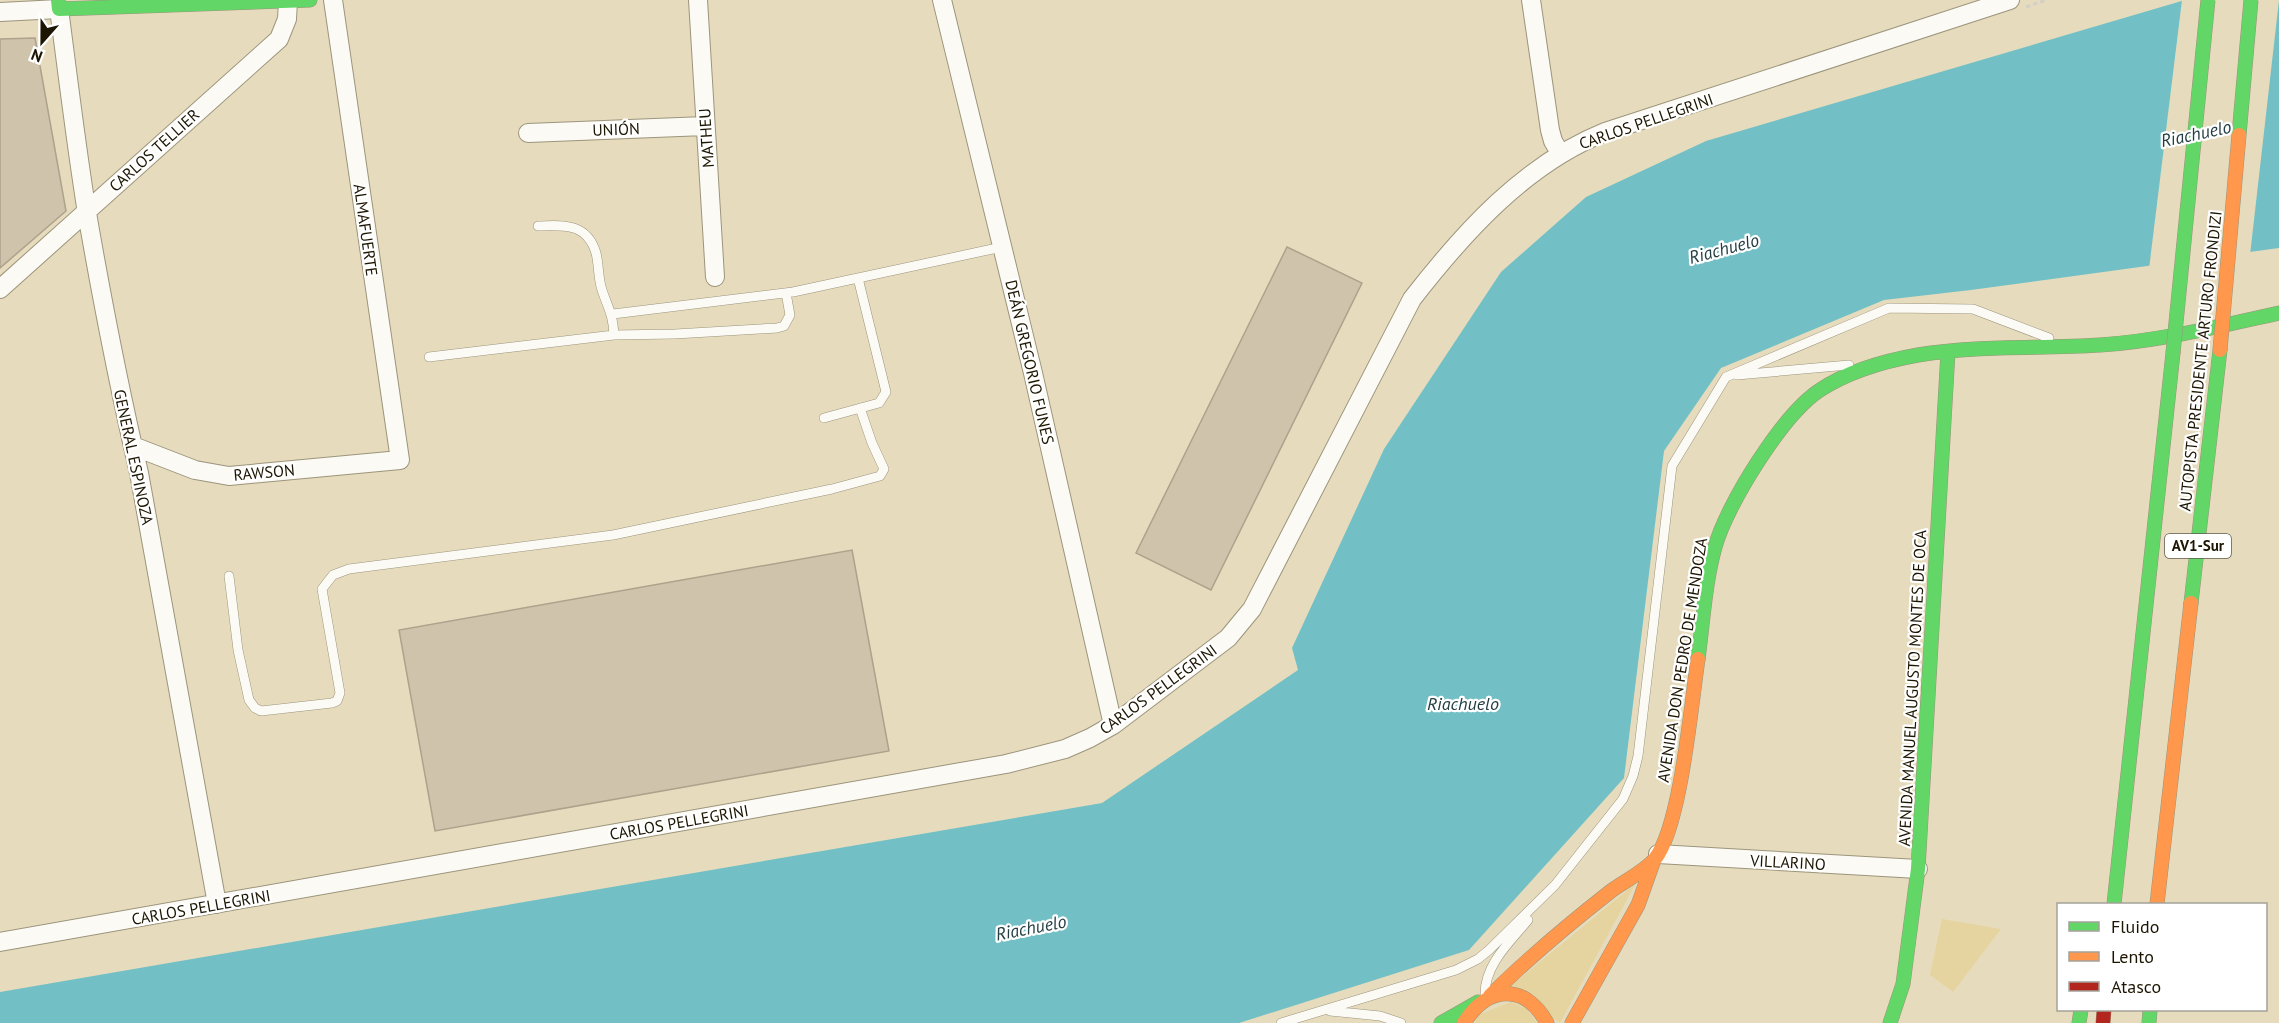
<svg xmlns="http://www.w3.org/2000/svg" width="2279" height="1023" font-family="'PT Sans',sans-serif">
	<rect width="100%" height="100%" fill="#e6dcbd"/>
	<path fill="#e5d49f" d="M 1636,883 L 1560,1023 L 1508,988 Z
		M 1942,919 L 2001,929 L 1953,992 L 1930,975 Z
		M 1511,1002 L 1527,1009 L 1537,1023 L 1475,1023 L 1478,1015 Z"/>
	<path fill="#72c0c5" d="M 2185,0 L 2279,0 L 2279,248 L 1971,290 L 1884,300 L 1721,368 L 1664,451 L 1624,778 L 1469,950 L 1239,1023 L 0,1023 L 0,992 L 1102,803 L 1298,670 L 1292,648 L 1384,449 L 1501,272 L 1586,197 L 1706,141 Z"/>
	<path fill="#e6dcbd" d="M 2182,0 L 2279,0 L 2250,255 L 2149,269 Z"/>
	<path fill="#cfc3ac" stroke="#aea28c" stroke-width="1.5" d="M 35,38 L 66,211 L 0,268 L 0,39 Z
		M 1287,247 L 1362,283 L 1211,590 L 1136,553 Z
		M 852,550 L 889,751 L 435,831 L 399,630 Z"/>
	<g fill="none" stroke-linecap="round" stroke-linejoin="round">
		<defs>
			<path id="lane" d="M 538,226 C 564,225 587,223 596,253 C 599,265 598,278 602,290 C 608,308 613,314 614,335
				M 613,314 L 793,292 L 1002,247
				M 429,357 L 614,335 L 675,334 L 777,328 L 784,326 L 790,315 L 786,293
				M 1737,375 L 1849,365
				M 824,418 L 879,403 L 886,392 L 858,278
				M 229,576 L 238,650 L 249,700 L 255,708 L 261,711 L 332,703 L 337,701 L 340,693 L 322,589 L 333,575 L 349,569 L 613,535 L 832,489 L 880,476 L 884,469 L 872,443 L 860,408
				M 1485,994 C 1485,964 1510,942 1528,920
				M 1330,1011 L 1380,1016 L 1401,1023
				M 1281,1023 L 1456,970 L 1478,959 L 1489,950 L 1555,885 L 1623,799 L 1633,776 L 1638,756 L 1672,466 L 1726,377 L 1889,308 L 1973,309 L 2049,338"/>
			<path id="street" d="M 698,0 L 715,277
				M 942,0 L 1033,373 L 1113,725
				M 1531,0 L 1550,130 L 1553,141 L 1560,153
				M 0,12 L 59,9 C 68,77 76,145 87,213 C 102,300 119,387 139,473 L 217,904
				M 528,133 L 705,126
				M 0,289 L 279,39 L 287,19 L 288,1
				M 133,446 L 195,470 L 229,476 L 400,460 L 333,0
				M 1658,854 L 1918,869
				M 0,942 L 1006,764 L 1065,749 L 1090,738 L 1113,725 L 1228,638 L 1252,609 L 1412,299 C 1464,232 1525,164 1605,132 L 2010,0"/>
			<path id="fast" d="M 58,0 L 59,9 L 310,0
				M 2191,603 L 2220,350
				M 1698,659 C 1703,622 1705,583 1715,547 C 1727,504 1783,414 1820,390 C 1849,371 1884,361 1918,355 C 1978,345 2039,349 2100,345 C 2160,341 2220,326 2279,313
				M 2114,904 L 2173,353
				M 1441,1023 L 1478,1002
				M 1890,1023 L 1903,984 L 1918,869 L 1948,352
				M 2079,1023 L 2081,1010
				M 2149,1023 L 2150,1010"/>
			<path id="slow" d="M 2157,904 L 2191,603
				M 1490,996 C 1527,959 1569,924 1611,891 C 1623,882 1645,871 1655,859 C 1681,825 1691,705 1698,659
				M 1464,1023 C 1488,985 1525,983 1547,1023
				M 1572,1023 L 1638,905 L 1654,860"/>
			<path id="jam" d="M 2103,1023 L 2104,1010"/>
		</defs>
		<use href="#lane" stroke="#9c947c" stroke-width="10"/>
		<use href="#street" stroke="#9c947c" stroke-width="20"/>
		<use href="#fast" stroke="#9c947c" stroke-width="15"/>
		<use href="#slow" stroke="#9c947c" stroke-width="15"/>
		<use href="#jam" stroke="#9c947c" stroke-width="15"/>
		<path stroke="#d3d0c6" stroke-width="3" stroke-dasharray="4.5 3" stroke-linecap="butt" d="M 2026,7 L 2046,0"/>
		<use href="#lane" stroke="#fbfaf5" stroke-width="9"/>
		<use href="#street" stroke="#fbfaf5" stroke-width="18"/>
		<use href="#fast" stroke="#63d668" stroke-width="14"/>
		<use href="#slow" stroke="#ff974d" stroke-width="14"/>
		<use href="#jam" stroke="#b3261e" stroke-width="14"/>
		<defs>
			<path id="fast-bridge" d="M 2239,135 L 2251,0
				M 2173,353 L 2208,0"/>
			<path id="slow-bridge" d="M 2220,350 L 2239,135"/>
		</defs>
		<use href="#fast-bridge" stroke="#9c947c" stroke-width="15" stroke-linecap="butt"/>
		<use href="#slow-bridge" stroke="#9c947c" stroke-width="15" stroke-linecap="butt"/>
		<use href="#fast-bridge" stroke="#63d668" stroke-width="14"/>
		<use href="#slow-bridge" stroke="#ff974d" stroke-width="14"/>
	</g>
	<g text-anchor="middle" stroke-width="4.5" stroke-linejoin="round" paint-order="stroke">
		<rect fill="#fff" stroke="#605b4d" stroke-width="1.5" x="2165" y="534" width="66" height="24" rx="4.5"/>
		<g font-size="15" font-weight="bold" fill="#1c1501">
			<text x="2198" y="551">AV1-Sur</text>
		</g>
		<g font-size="16" fill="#1c1501" stroke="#fff">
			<text transform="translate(1646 121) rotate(-19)" y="6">CARLOS PELLEGRINI</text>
			<text transform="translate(616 129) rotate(-2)" y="6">UNIÓN</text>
			<text transform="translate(706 138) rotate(-94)" y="6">MATHEU</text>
			<text transform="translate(154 150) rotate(-42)" y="6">CARLOS TELLIER</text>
			<text transform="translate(366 230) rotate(82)" y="6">ALMAFUERTE</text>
			<text transform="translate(2200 361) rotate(-84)" y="6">AUTOPISTA PRESIDENTE ARTURO FRONDIZI</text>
			<text transform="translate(1030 362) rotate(77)" y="6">DEÁN GREGORIO FUNES</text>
			<text transform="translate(134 457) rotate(78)" y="6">GENERAL ESPINOZA</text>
			<text transform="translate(264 472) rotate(-5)" y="6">RAWSON</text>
			<text transform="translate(1682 660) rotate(-81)" y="6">AVENIDA DON PEDRO DE MENDOZA</text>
			<text transform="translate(1912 688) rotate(-87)" y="6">AVENIDA MANUEL AUGUSTO MONTES DE OCA</text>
			<text transform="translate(1158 689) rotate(-36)" y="6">CARLOS PELLEGRINI</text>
			<text transform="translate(679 822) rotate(-10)" y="6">CARLOS PELLEGRINI</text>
			<text transform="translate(1788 862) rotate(3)" y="6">VILLARINO</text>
			<text transform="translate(201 907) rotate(-10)" y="6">CARLOS PELLEGRINI</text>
		</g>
		<g font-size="18" font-style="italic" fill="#243e43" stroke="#fff">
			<text transform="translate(2196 134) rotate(-12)" y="6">Riachuelo</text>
			<text transform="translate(1724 249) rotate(-15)" y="6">Riachuelo</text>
			<text x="1463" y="710">Riachuelo</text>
			<text transform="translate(1031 928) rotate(-11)" y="6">Riachuelo</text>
		</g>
	</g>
	<rect x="2057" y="903" width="210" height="108" fill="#ffffff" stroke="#a4a199" stroke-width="1.5"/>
	<rect x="2069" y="922" width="30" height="9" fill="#63d668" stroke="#a4a199" stroke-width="1.5"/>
	<text x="2111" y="933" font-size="18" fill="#1c1501">Fluido</text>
	<rect x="2069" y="952" width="30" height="9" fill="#ff974d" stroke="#a4a199" stroke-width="1.5"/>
	<text x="2111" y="963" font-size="18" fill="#1c1501">Lento</text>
	<rect x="2069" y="982" width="30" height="9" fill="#b3261e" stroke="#a4a199" stroke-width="1.5"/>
	<text x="2111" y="993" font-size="18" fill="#1c1501">Atasco</text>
	<g transform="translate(42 42) rotate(201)" stroke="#ffffff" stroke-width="4.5" paint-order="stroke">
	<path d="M0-4.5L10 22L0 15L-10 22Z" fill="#1c1501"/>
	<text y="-9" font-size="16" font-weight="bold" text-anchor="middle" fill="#1c1501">N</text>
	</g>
</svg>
